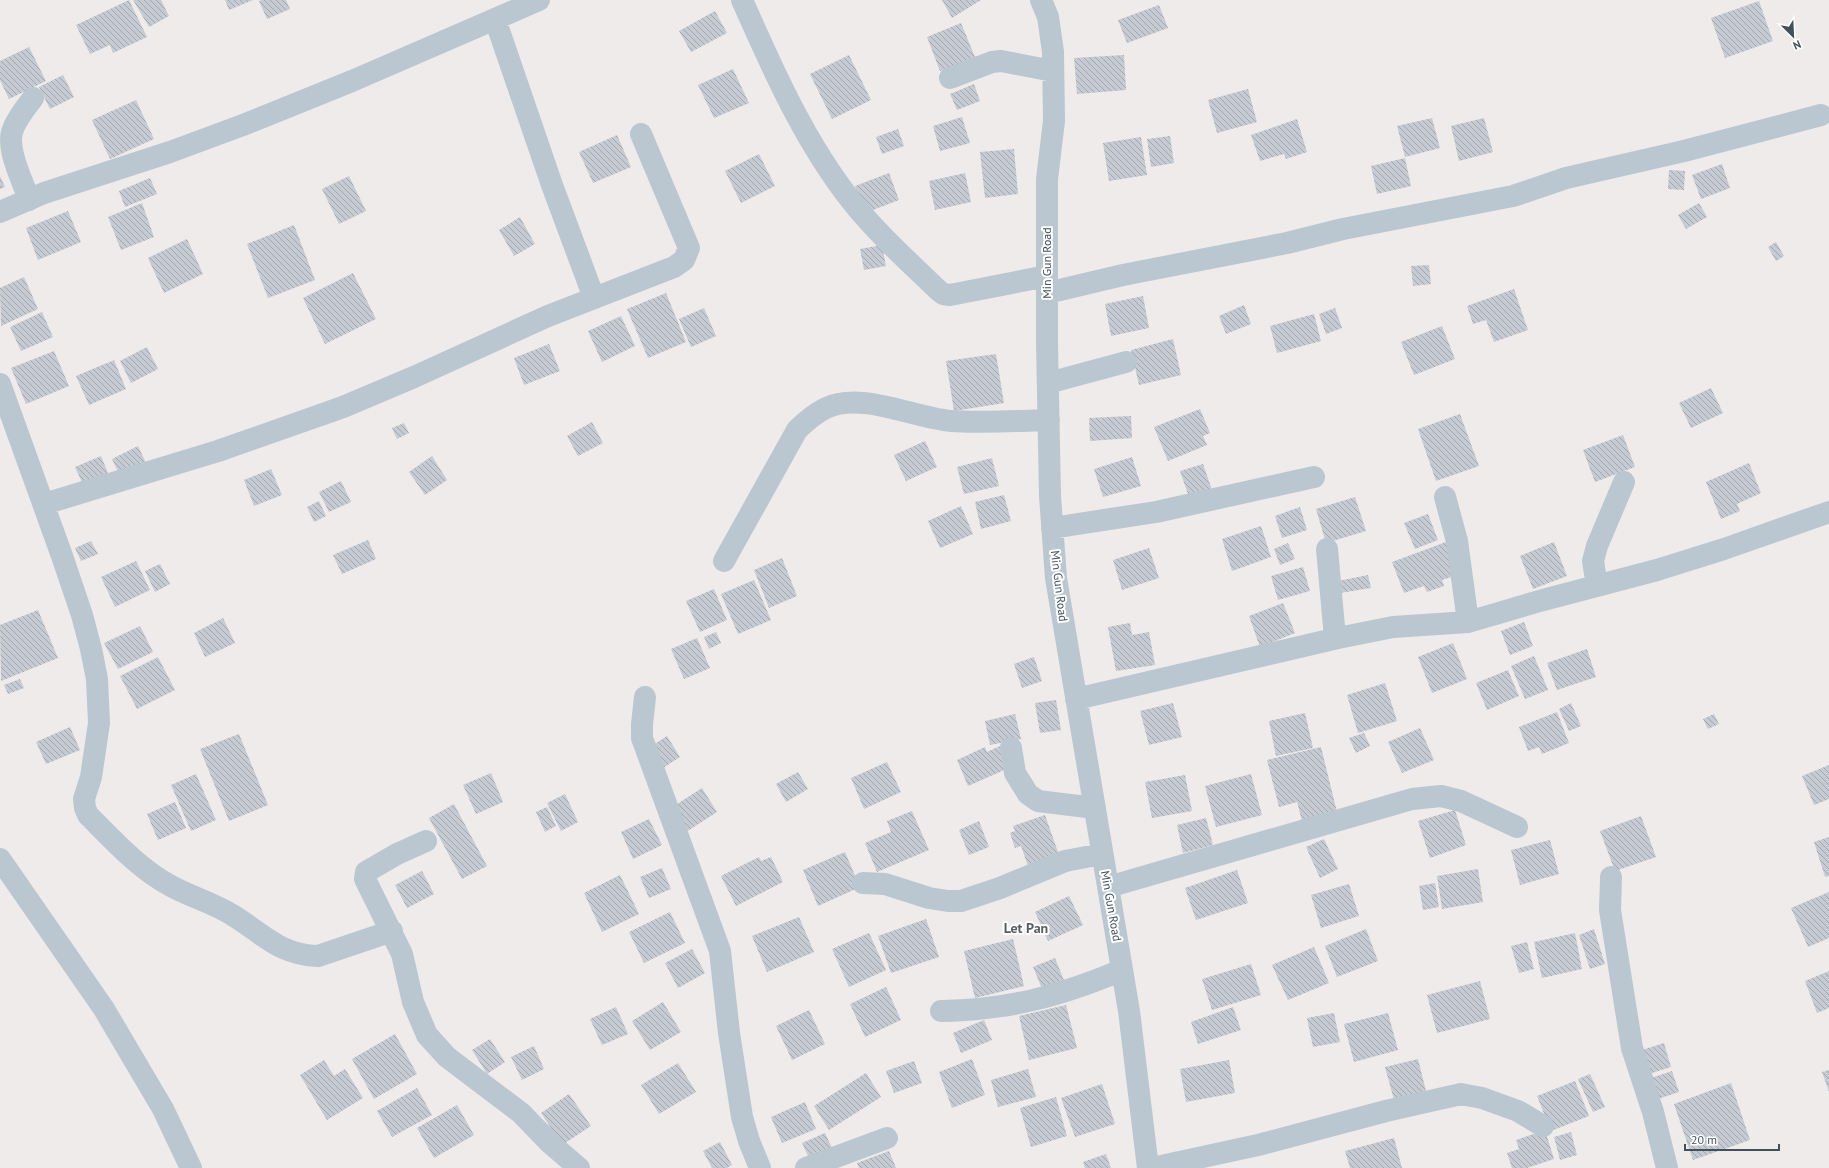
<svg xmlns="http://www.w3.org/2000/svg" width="1829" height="1168" font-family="'PT Sans',sans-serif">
	<defs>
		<pattern id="building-back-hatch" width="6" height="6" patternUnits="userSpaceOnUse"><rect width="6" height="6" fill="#c6cad2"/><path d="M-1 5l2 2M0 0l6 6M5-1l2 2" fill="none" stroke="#a2a6ad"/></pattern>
	</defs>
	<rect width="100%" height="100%" fill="#efebeb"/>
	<path fill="url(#building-back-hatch)" d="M 129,0 L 147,37 L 113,53 L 110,45 L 90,54 L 76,25 Z
		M 133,0 L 161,0 L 169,16 L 149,27 Z
		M 225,0 L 253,0 L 229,10 Z
		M 262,0 L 286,0 L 290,9 L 267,19 L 259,1 Z
		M 942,0 L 981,0 L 952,18 Z
		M 1759,1 L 1773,41 L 1725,58 L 1711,18 Z
		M 1159,5 L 1168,28 L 1127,43 L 1118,20 Z
		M 715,11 L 727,33 L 691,52 L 679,31 Z
		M 961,23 L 975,57 L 940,71 L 927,37 Z
		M 29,47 L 46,81 L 9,99 L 0,80 L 0,61 Z
		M 849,55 L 871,100 L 832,119 L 810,74 Z
		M 1124,55 L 1126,90 L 1077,94 L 1074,58 Z
		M 733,69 L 749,103 L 714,118 L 698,85 Z
		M 63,75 L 74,97 L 50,109 L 39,87 Z
		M 974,84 L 980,101 L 957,110 L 950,94 Z
		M 1248,89 L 1257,122 L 1217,133 L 1208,100 Z
		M 136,100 L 154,139 L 110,159 L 92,120 Z
		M 962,117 L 970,143 L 940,151 L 933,126 Z
		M 1432,118 L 1440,148 L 1405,157 L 1397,126 Z
		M 1484,118 L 1493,152 L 1459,161 L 1451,126 Z
		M 1297,119 L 1307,152 L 1286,159 L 1284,154 L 1260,161 L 1251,135 Z
		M 898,129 L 904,146 L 882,154 L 876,137 Z
		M 617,135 L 631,167 L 593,183 L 579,152 Z
		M 1170,136 L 1174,163 L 1151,167 L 1147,139 Z
		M 1141,137 L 1147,175 L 1109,181 L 1103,143 Z
		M 1014,149 L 1018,194 L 985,198 L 980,152 Z
		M 759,154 L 775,186 L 741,203 L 725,171 Z
		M 1405,158 L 1411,186 L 1377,194 L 1371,166 Z
		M 1722,164 L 1730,188 L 1701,199 L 1692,175 Z
		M 1669,170 L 1685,171 L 1684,190 L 1668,189 Z
		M 889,173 L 899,200 L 865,213 L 855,186 Z
		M 965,173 L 971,202 L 935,210 L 929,181 Z
		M 0,176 L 5,187 L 0,189 Z
		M 349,176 L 366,211 L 339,224 L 322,189 Z
		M 150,178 L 157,194 L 125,207 L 119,191 Z
		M 142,203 L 154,237 L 121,250 L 108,217 Z
		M 1699,203 L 1707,217 L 1686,229 L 1678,215 Z
		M 68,211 L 81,242 L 38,260 L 26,228 Z
		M 520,217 L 535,244 L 514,256 L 499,230 Z
		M 294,225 L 315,280 L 268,298 L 247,244 Z
		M 187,239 L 203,274 L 164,293 L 148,258 Z
		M 1776,242 L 1784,256 L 1776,261 L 1768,247 Z
		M 882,245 L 886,266 L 864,270 L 860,249 Z
		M 1429,265 L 1431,284 L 1413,286 L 1411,266 Z
		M 353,273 L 376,319 L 325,344 L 303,298 Z
		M 24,277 L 38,309 L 1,326 L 0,288 Z
		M 1514,289 L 1528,330 L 1494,342 L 1486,320 L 1473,324 L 1467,306 Z
		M 666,293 L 686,342 L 648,358 L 627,309 Z
		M 1143,296 L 1149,328 L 1111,336 L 1105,304 Z
		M 1244,305 L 1251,324 L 1226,334 L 1219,316 Z
		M 704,308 L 716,336 L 691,347 L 679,319 Z
		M 1335,308 L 1342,328 L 1326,334 L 1319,314 Z
		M 42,312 L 53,337 L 21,351 L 10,327 Z
		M 1314,314 L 1321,341 L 1277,353 L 1270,326 Z
		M 621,316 L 635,346 L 602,362 L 588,331 Z
		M 1442,326 L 1455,359 L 1414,375 L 1401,342 Z
		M 1173,339 L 1181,375 L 1139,385 L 1131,350 Z
		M 549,344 L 560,371 L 524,385 L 514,358 Z
		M 147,347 L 158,369 L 131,383 L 120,361 Z
		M 54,351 L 69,386 L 26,404 L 11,368 Z
		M 996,354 L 1004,403 L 954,411 L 946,361 Z
		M 114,360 L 126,389 L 89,405 L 76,376 Z
		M 1711,388 L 1723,413 L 1691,428 L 1679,403 Z
		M 1200,409 L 1210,433 L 1203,436 L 1207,445 L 1168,461 L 1154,427 Z
		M 1460,414 L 1479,466 L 1436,481 L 1418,429 Z
		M 1131,416 L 1132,438 L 1090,441 L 1089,418 Z
		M 592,422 L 603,443 L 578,456 L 567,436 Z
		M 404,423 L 409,433 L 397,439 L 392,428 Z
		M 1623,435 L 1635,467 L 1595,482 L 1583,450 Z
		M 925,441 L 937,467 L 906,481 L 894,455 Z
		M 138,446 L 147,465 L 121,478 L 112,459 Z
		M 101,456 L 110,478 L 85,489 L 75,467 Z
		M 432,456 L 447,480 L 425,495 L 409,472 Z
		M 1132,457 L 1141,486 L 1103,497 L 1094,469 Z
		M 992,458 L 999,486 L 964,494 L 957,467 Z
		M 1749,463 L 1761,493 L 1737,504 L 1740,511 L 1721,519 L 1706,482 Z
		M 1203,464 L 1212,490 L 1189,497 L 1180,471 Z
		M 271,469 L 282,495 L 254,506 L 244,480 Z
		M 341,481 L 351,502 L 329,512 L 319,492 Z
		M 1004,495 L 1011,521 L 981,529 L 975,502 Z
		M 1355,497 L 1366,531 L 1326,543 L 1316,509 Z
		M 319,501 L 326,516 L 314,522 L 307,507 Z
		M 961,506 L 973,534 L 940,548 L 928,521 Z
		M 1300,507 L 1307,530 L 1282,538 L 1275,516 Z
		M 1428,514 L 1438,540 L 1415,549 L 1404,523 Z
		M 1261,526 L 1271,557 L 1232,571 L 1222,539 Z
		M 368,540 L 376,559 L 342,574 L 333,555 Z
		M 91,541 L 98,554 L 81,561 L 75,548 Z
		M 1446,542 L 1458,575 L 1442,580 L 1444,586 L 1427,592 L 1424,586 L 1404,593 L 1392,562 Z
		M 1554,542 L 1567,576 L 1533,589 L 1520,556 Z
		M 1288,543 L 1295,559 L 1280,565 L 1274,549 Z
		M 1149,548 L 1159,578 L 1122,590 L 1113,560 Z
		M 782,558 L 797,596 L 769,608 L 754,570 Z
		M 136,561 L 150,590 L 115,607 L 101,577 Z
		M 160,564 L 170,584 L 155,592 L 145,571 Z
		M 1303,567 L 1310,591 L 1278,600 L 1271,576 Z
		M 1368,575 L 1371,588 L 1340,593 L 1338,581 Z
		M 754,580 L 771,620 L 738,634 L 721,594 Z
		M 714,589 L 727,620 L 700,632 L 686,601 Z
		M 1283,603 L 1295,633 L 1260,647 L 1249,616 Z
		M 38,610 L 58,658 L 1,681 L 0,625 Z
		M 223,618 L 235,643 L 205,657 L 194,633 Z
		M 1524,622 L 1533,646 L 1510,655 L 1501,631 Z
		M 1130,623 L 1132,635 L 1149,632 L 1155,665 L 1116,671 L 1108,627 Z
		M 140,626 L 153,652 L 118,669 L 104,643 Z
		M 716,632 L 721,643 L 709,649 L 704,637 Z
		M 697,638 L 710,668 L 684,679 L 671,649 Z
		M 1453,643 L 1467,679 L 1432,693 L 1418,657 Z
		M 1587,649 L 1596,677 L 1557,690 L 1547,663 Z
		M 1534,656 L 1548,690 L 1525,699 L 1511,666 Z
		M 158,657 L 175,690 L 137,709 L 120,676 Z
		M 1034,657 L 1042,681 L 1022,688 L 1014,664 Z
		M 1508,670 L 1519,696 L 1487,710 L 1476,683 Z
		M 20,679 L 24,688 L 8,694 L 4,685 Z
		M 1385,683 L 1397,721 L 1358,733 L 1347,695 Z
		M 1056,700 L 1061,730 L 1040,733 L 1035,703 Z
		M 1173,703 L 1182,737 L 1149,745 L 1140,711 Z
		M 1571,703 L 1581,726 L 1569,731 L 1559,709 Z
		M 1557,712 L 1569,743 L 1542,754 L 1539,747 L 1528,751 L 1519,727 Z
		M 1305,713 L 1313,748 L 1276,756 L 1269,721 Z
		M 1015,714 L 1021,739 L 990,745 L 985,721 Z
		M 1714,714 L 1719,724 L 1708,729 L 1703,719 Z
		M 70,727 L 80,750 L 46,764 L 36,742 Z
		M 1420,728 L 1434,760 L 1402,773 L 1388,742 Z
		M 1364,733 L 1370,746 L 1356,753 L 1349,738 Z
		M 239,734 L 268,805 L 229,821 L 200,749 Z
		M 667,736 L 680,757 L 663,768 L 650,747 Z
		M 1000,746 L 1009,768 L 968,786 L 957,760 L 985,747 L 987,752 Z
		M 1321,747 L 1337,812 L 1302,821 L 1297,802 L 1279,807 L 1267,760 Z
		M 887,762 L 901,792 L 864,809 L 851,778 Z
		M 1829,765 L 1829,799 L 1814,805 L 1802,776 Z
		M 798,772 L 808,789 L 786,802 L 776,784 Z
		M 491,773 L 503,802 L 476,814 L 463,785 Z
		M 196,774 L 216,820 L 191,831 L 171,785 Z
		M 1251,774 L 1262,815 L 1216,827 L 1205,786 Z
		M 1185,775 L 1192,811 L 1152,818 L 1145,782 Z
		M 702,788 L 717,812 L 686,832 L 671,808 Z
		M 565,794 L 578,822 L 561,831 L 547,803 Z
		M 175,802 L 186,828 L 158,840 L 147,814 Z
		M 454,804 L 487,866 L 462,879 L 429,818 Z
		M 547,807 L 556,826 L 545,832 L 536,812 Z
		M 1455,810 L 1466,845 L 1430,858 L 1418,821 Z
		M 912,811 L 929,850 L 877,872 L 865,843 L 891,832 L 887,821 Z
		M 1045,815 L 1059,855 L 1028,866 L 1021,846 L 1015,848 L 1010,833 L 1015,831 L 1013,826 Z
		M 1641,816 L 1656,857 L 1615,871 L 1600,831 Z
		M 1206,818 L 1213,845 L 1183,853 L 1177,825 Z
		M 649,819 L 662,845 L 633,859 L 621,832 Z
		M 979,821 L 989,847 L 969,855 L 959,830 Z
		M 1829,837 L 1829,876 L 1825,877 L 1814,842 Z
		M 1324,839 L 1338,869 L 1320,878 L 1306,847 Z
		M 1550,840 L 1559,874 L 1520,885 L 1511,850 Z
		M 845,852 L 860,887 L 818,906 L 803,870 Z
		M 759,857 L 761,861 L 771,857 L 783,882 L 736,906 L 721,876 Z
		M 662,868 L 671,889 L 649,898 L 640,877 Z
		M 1478,869 L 1483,902 L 1442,909 L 1437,876 Z
		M 1237,870 L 1248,903 L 1196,920 L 1185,888 Z
		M 422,871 L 434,894 L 407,908 L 395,885 Z
		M 620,875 L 639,914 L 602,932 L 584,893 Z
		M 1435,883 L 1439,907 L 1423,910 L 1419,886 Z
		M 1349,884 L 1359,916 L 1321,928 L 1311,895 Z
		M 1829,892 L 1829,938 L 1808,947 L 1791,908 Z
		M 1069,896 L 1083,925 L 1048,941 L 1035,912 Z
		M 670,912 L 685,943 L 644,963 L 629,932 Z
		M 799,917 L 814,952 L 767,972 L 752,936 Z
		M 926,919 L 939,957 L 891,973 L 878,936 Z
		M 1366,929 L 1378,961 L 1337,977 L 1325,946 Z
		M 1594,929 L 1605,964 L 1590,969 L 1579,935 Z
		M 869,933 L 886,970 L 849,987 L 832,949 Z
		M 1575,933 L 1582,969 L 1542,978 L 1534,942 Z
		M 1013,939 L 1024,986 L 975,998 L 964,951 Z
		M 1527,942 L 1534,969 L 1519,973 L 1511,946 Z
		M 1314,947 L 1329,983 L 1288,1000 L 1272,965 Z
		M 692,949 L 705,973 L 678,988 L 665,963 Z
		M 1055,958 L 1065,983 L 1043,991 L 1033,967 Z
		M 1251,964 L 1261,995 L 1212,1010 L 1202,979 Z
		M 1829,971 L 1829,1008 L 1817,1013 L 1805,981 Z
		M 1480,981 L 1490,1019 L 1437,1033 L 1427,995 Z
		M 886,987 L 901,1020 L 865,1037 L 850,1004 Z
		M 663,1002 L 681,1032 L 650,1050 L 632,1021 Z
		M 1066,1005 L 1077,1048 L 1029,1060 L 1019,1016 Z
		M 616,1007 L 628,1034 L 602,1045 L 590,1019 Z
		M 1233,1007 L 1241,1030 L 1198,1044 L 1191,1022 Z
		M 809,1010 L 825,1044 L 792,1060 L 776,1026 Z
		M 1334,1013 L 1340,1042 L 1313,1047 L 1307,1018 Z
		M 1388,1013 L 1398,1050 L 1354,1062 L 1344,1024 Z
		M 984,1020 L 992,1040 L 961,1053 L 953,1033 Z
		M 395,1034 L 417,1074 L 374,1099 L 352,1059 Z
		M 490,1039 L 505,1062 L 487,1074 L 472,1050 Z
		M 1664,1043 L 1671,1067 L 1646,1075 L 1639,1051 Z
		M 534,1046 L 544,1069 L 522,1080 L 511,1057 Z
		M 972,1059 L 985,1095 L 952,1108 L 939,1072 Z
		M 1418,1059 L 1426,1091 L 1394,1100 L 1385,1067 Z
		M 324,1060 L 334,1076 L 345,1069 L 363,1098 L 327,1120 L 300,1075 Z
		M 1229,1060 L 1235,1093 L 1186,1102 L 1180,1069 Z
		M 914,1061 L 922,1083 L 894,1093 L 886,1071 Z
		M 678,1063 L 696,1092 L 659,1114 L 641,1085 Z
		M 1028,1069 L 1036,1097 L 998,1107 L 991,1080 Z
		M 1829,1070 L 1829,1092 L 1822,1072 Z
		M 1672,1071 L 1679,1092 L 1655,1100 L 1648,1079 Z
		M 866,1073 L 881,1097 L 829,1130 L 814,1106 Z
		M 1590,1074 L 1605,1107 L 1593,1112 L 1578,1079 Z
		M 1575,1081 L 1589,1116 L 1551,1131 L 1537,1096 Z
		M 1731,1083 L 1750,1140 L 1693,1160 L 1674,1104 Z
		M 1102,1084 L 1115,1124 L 1075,1137 L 1061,1098 Z
		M 417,1088 L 432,1115 L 392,1137 L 377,1111 Z
		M 569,1094 L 591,1126 L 562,1145 L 541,1113 Z
		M 1056,1097 L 1067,1136 L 1031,1147 L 1020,1108 Z
		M 805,1102 L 816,1129 L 782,1143 L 771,1117 Z
		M 457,1105 L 474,1135 L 434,1158 L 417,1128 Z
		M 1545,1130 L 1554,1159 L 1527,1168 L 1512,1168 L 1507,1153 L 1519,1149 L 1516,1140 Z
		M 1571,1132 L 1577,1155 L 1560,1160 L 1554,1137 Z
		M 825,1133 L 832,1148 L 809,1158 L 802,1143 Z
		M 1394,1138 L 1402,1168 L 1350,1168 L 1345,1151 Z
		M 720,1142 L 732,1165 L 727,1168 L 712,1168 L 703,1151 Z
		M 889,1151 L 896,1168 L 859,1168 L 857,1163 Z
		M 1106,1154 L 1111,1168 L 1085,1168 L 1083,1162 Z"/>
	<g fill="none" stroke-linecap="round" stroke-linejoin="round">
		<path stroke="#bac7d0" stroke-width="22" d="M 742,0 C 773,70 805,143 853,203 C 878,234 909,262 938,290 L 943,294 L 950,295 L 1047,276
			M 1041,0 L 1048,17 L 1053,52 L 1054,121 L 1047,179 L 1047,343 L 1050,496 L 1056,578 L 1129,1011 L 1148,1168
			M 495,19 L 552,185 L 594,298
			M 950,78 L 992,62 L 1001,61 L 1053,71
			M 29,200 C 23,181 5,148 13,129 C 17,118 26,107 33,98
			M 0,212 L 44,193 L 170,152 L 243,125 L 352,81 L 539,0
			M 1047,293 L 1123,275 L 1287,243 L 1343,229 L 1513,196 L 1566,178 L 1684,151 L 1821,115
			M 1048,383 L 1126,362
			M 0,384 L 62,556 L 82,615 L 91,649 L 97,679 L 99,723 L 91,777 L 84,799 L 85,808 L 88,815 C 113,840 139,869 171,886 C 191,897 214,903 234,916 C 263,934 280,955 318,956 L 392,931
			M 1445,497 L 1457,541 L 1468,622
			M 44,504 L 218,451 L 343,407 L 414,377 L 548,316 L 674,267 L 684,260 L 689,248 L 641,134
			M 1052,528 L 1156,512 L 1314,477
			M 1327,549 L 1335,638
			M 724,561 L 797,430 C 806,421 814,414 826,408 C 861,391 914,418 951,421 C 983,423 1016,421 1049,420
			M 1597,586 L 1593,561 L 1597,546 L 1624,482
			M 645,697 L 642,724 L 642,738 L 720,951 L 729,1033 L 742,1117 L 749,1141 L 760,1168
			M 1076,699 L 1338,638 L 1393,627 L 1468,622 L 1543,600 L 1657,570 L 1724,549 L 1829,512
			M 1011,748 L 1015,773 L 1028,794 L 1038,801 L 1095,808
			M 426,841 L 397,854 L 366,872 L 365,879 L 402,954 L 413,1002 L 427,1035 L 447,1057 L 521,1113 L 550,1143 L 579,1168
			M 0,859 L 104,1009 L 163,1109 L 191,1168
			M 1611,877 L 1610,910 L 1632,1048 L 1653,1112 L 1667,1168
			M 863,883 L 885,884 L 929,898 L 948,901 L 961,901 L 1000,888 L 1065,861 L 1102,854
			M 1108,887 L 1412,799 L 1441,796 L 1461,801 L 1517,827
			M 941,1011 C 1008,1010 1060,996 1122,970
			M 806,1168 L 887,1138
			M 1152,1168 L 1258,1145 L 1386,1111 L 1461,1094 L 1482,1098 L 1518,1111 L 1543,1126"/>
	</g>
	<g text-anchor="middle" stroke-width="4" stroke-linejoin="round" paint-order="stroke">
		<g font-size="12" fill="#42505a" stroke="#fff">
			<text transform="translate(1047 263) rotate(-90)" y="4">Min Gun Road</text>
			<text transform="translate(1059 586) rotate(83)" y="4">Min Gun Road</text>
			<text transform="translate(1111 906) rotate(80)" y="4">Min Gun Road</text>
		</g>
		<g font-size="14" font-weight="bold" fill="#575c61" stroke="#fff">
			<text x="1026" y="933">Let Pan</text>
		</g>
	</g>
	<g transform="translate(1793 36) rotate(156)" stroke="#ffffff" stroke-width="3" paint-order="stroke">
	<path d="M0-3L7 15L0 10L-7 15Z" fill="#42505a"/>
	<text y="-6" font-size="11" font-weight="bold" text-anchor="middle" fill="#42505a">N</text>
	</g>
	<path d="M1685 1144v6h94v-6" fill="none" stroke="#42505a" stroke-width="2"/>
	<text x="1691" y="1144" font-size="12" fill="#42505a" stroke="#ffffff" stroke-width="3" paint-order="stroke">20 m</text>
</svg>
